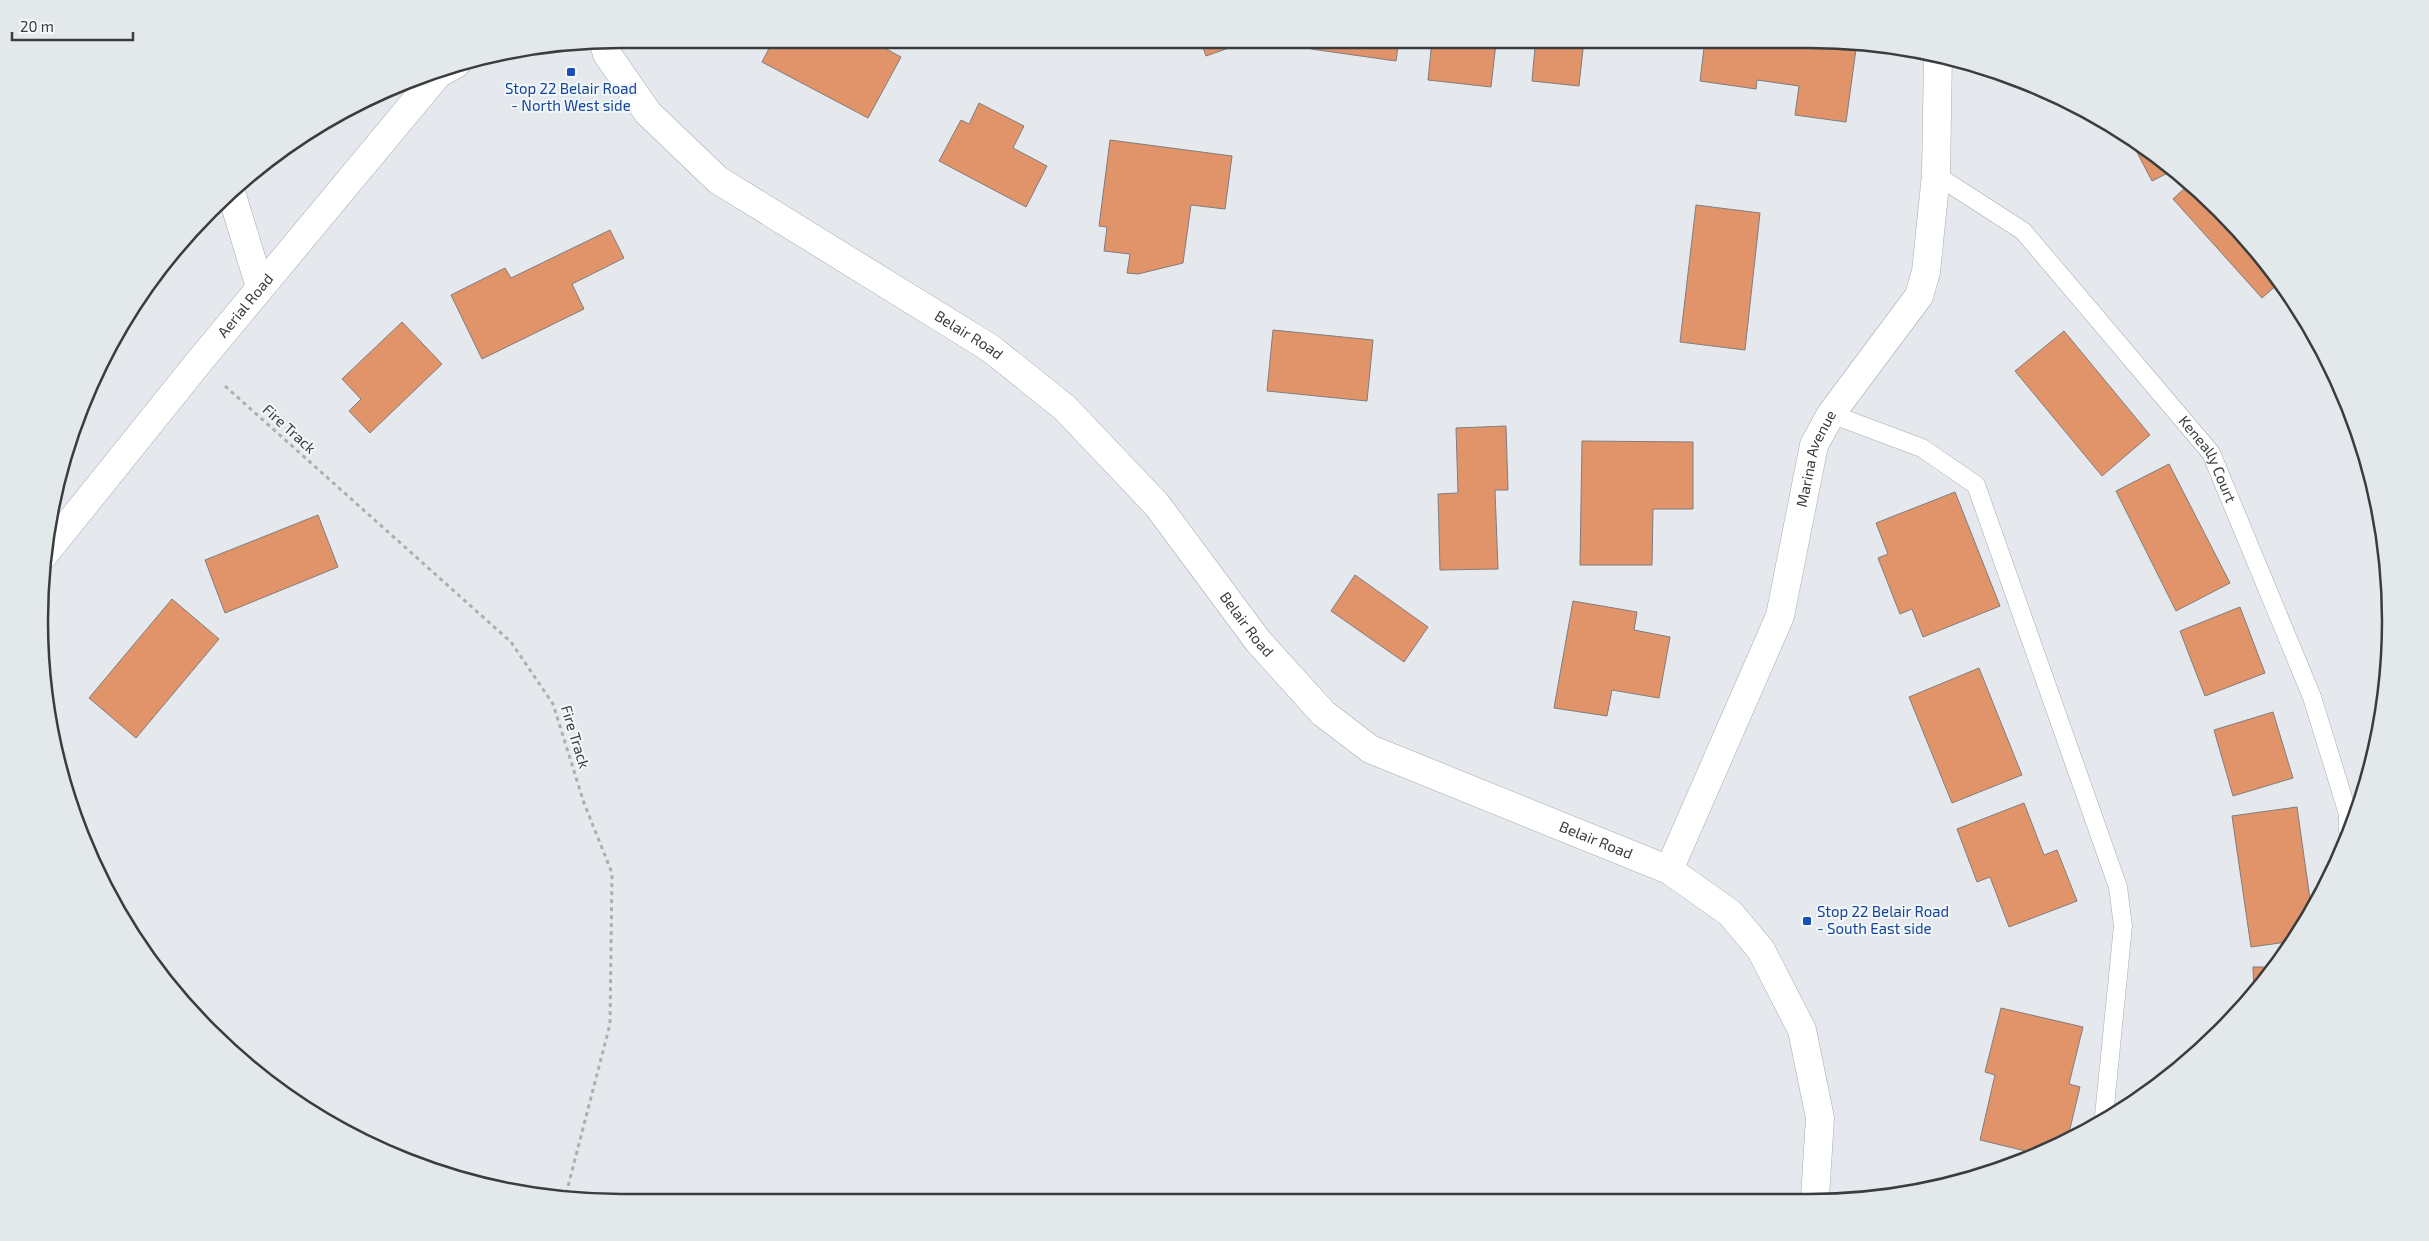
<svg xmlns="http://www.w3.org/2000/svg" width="2429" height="1241" font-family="'Exo 2',sans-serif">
	<rect width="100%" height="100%" fill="#e5e9ed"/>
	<path fill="#e1936a" stroke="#827d7b" d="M 774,39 L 868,39 L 901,57 L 868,118 L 762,62 Z
		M 1200,39 L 1242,39 L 1243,43 L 1206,56 Z
		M 1312,39 L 1399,40 L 1396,61 L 1311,49 Z
		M 1432,40 L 1584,40 L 1579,86 L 1532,81 L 1535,47 L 1496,43 L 1491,87 L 1428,80 Z
		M 1705,40 L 1857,42 L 1846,122 L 1795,115 L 1799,86 L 1757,80 L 1756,89 L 1700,81 Z
		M 979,103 L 1024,126 L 1013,148 L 1047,166 L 1026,207 L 939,161 L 961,120 L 969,124 Z
		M 2130,139 L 2162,159 L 2174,170 L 2152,181 Z
		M 1110,140 L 1232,156 L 1225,209 L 1191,205 L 1183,263 L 1138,274 L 1127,273 L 1130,254 L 1104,251 L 1107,227 L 1099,226 Z
		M 2189,184 L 2246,237 L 2279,283 L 2262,298 L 2173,199 Z
		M 1696,205 L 1760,213 L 1745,350 L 1680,342 Z
		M 610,230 L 624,258 L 572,284 L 584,309 L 482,359 L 451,295 L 505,268 L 511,278 Z
		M 402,322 L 442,364 L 370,433 L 349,411 L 361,399 L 342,379 Z
		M 1273,330 L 1373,340 L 1367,401 L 1267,391 Z
		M 2064,331 L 2150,435 L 2102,476 L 2015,371 Z
		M 1506,426 L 1508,490 L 1495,490 L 1498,569 L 1440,570 L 1438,494 L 1458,493 L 1456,428 Z
		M 1582,441 L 1693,442 L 1693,509 L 1653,509 L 1652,565 L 1580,565 Z
		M 2169,464 L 2230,583 L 2176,611 L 2116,491 Z
		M 1955,492 L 2000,606 L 1923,637 L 1912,609 L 1900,614 L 1878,558 L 1888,554 L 1876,523 Z
		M 318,515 L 338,567 L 225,613 L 205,560 Z
		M 1355,575 L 1428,627 L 1404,662 L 1331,611 Z
		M 172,599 L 219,639 L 136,738 L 89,698 Z
		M 1573,601 L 1637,612 L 1634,630 L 1670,637 L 1659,698 L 1612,690 L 1607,716 L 1554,708 Z
		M 2240,607 L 2265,673 L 2205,696 L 2180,631 Z
		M 1979,668 L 2022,775 L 1952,803 L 1909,697 Z
		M 2273,712 L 2293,778 L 2233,796 L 2214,730 Z
		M 2024,803 L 2044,855 L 2057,850 L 2077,901 L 2009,927 L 1990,877 L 1977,882 L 1957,829 Z
		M 2297,807 L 2311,906 L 2287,942 L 2251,947 L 2232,816 Z
		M 2253,967 L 2271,967 L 2254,992 Z
		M 2001,1008 L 2083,1027 L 2069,1084 L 2080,1087 L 2068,1137 L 2038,1154 L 1980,1140 L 1995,1075 L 1985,1072 Z"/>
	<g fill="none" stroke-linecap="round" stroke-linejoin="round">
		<defs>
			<g id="service">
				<path id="s1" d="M 1936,175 L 2023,231 L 2211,453 L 2312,697 L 2348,814 L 2348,830"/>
				<path d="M 1831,414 L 1922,448 L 1976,485 L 2118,887 L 2123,926 L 2104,1116"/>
			</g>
			<g id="minor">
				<path d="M 231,192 L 260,287"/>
				<path id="s2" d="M 43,556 L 198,363 L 438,74 L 456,64"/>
				<path id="s3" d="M 1669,870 L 1780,616 L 1814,445 L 1831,414 L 1919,296 L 1926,272 L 1936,175 L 1938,55"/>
			</g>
			<g id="secondary">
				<path id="s4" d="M 603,40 L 607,54 L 648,113 L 718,180 L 990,348 L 1065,408 L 1157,505 L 1258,641 L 1323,713 L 1370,749 L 1669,870 L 1730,913 L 1761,950 L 1802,1030 L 1820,1118 L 1815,1197"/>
			</g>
		</defs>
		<use href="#service" stroke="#a6aaae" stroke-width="19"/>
		<use href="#minor" stroke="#a6aaae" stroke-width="29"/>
		<use href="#secondary" stroke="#a6aaae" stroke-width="29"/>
		<path stroke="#acafb2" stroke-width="3" stroke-dasharray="4 4" stroke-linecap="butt" d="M 225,386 L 511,642 L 553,704 L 584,803 L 612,873 L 610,1024 L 565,1198"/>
		<use href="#service" stroke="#fff" stroke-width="18"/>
		<use href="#minor" stroke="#fff" stroke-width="28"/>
		<use href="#secondary" stroke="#fff" stroke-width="28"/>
	</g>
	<g fill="#1a4fb4" stroke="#f2f7fa" stroke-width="2">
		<rect x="566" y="67" width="10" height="10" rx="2.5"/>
		<rect x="1802" y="916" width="10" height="10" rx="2.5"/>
	</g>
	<g text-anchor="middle" stroke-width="4" stroke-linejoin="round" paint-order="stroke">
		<g font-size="15" fill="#164399" stroke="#f2f7fa">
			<text x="571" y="94">Stop 22 Belair Road<tspan x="571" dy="17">- North West side</tspan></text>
			<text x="1817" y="917" text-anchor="start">Stop 22 Belair Road<tspan x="1817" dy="17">- South East side</tspan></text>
		</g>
		<g font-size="15" fill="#3a3c3e" stroke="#f2f7fa">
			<text dy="5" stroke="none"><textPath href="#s2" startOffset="322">Aerial Road</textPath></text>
			<text dy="5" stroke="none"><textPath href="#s4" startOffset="478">Belair Road</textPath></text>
			<text transform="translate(289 429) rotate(42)" y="5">Fire Track</text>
			<text dy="5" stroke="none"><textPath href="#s3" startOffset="439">Marina Avenue</textPath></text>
			<text dy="5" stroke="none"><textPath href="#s1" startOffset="398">Keneally Court</textPath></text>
			<text dy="5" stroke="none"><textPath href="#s4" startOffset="882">Belair Road</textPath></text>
			<text transform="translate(575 737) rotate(73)" y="5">Fire Track</text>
			<text dy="5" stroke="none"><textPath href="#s4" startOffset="1302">Belair Road</textPath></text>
		</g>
	</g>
	<path d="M0 0H2429V1241H0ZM621 48H1809A573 573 0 0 1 2382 621V621A573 573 0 0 1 1809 1194H621A573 573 0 0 1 48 621V621A573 573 0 0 1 621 48Z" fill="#e3e8eb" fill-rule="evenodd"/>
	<path fill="none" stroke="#3a3c3e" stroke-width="2.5" d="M621 48H1809A573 573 0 0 1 2382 621V621A573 573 0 0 1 1809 1194H621A573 573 0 0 1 48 621V621A573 573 0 0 1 621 48Z"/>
	<path d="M12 32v8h121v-8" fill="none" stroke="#3a3c3e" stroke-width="2.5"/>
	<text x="20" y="32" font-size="15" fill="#3a3c3e" stroke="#f2f7fa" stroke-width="4" paint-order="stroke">20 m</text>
</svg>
